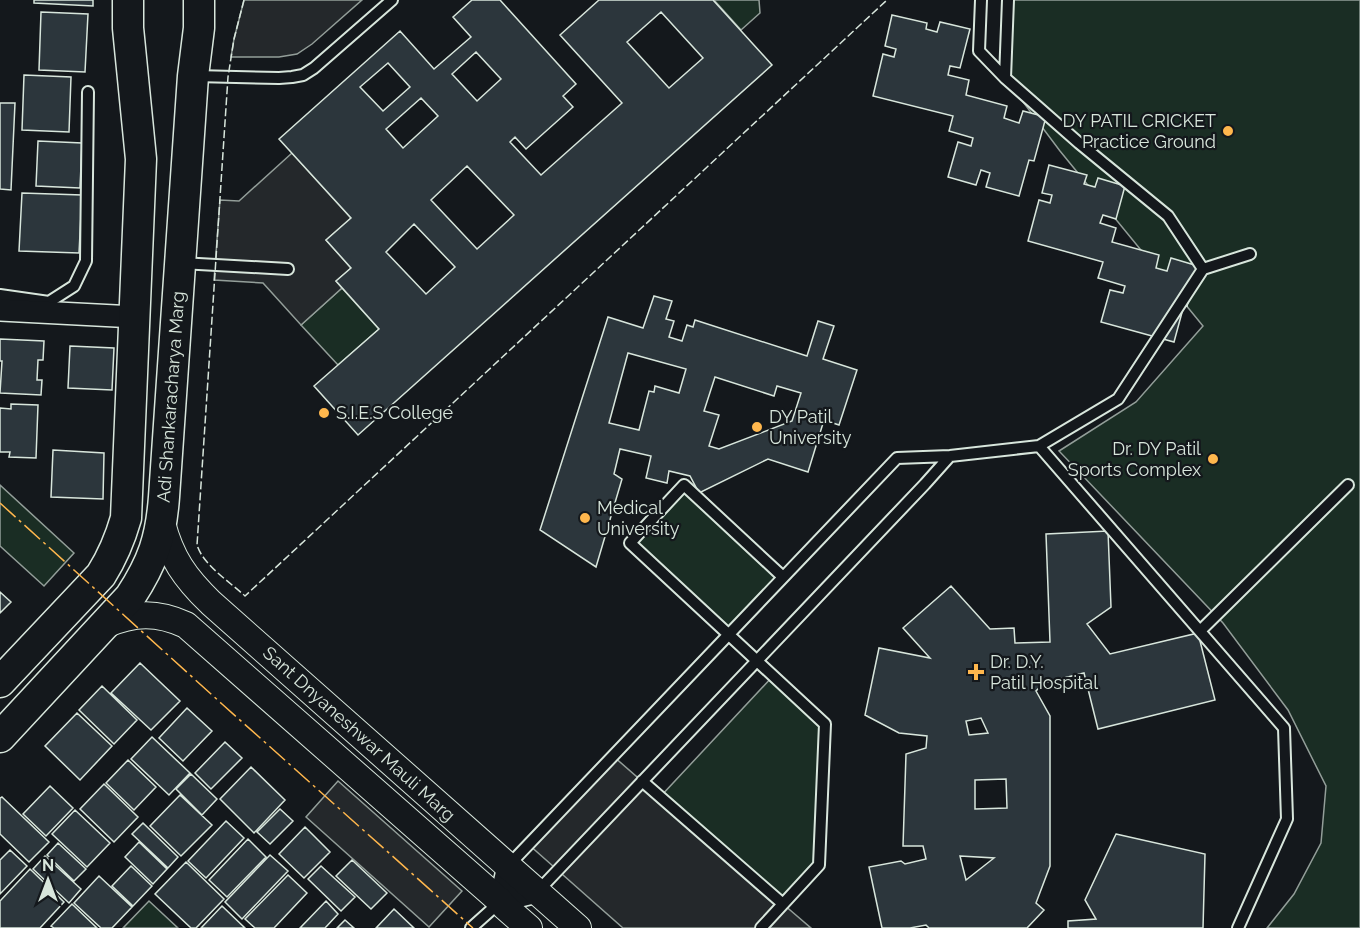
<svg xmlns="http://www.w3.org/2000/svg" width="1360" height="928" font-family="Raleway,sans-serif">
	<rect width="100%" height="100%" fill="#14181c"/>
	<path fill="#1a2d24" stroke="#939e99" stroke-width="1.5" d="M 714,0 L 759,0 L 760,13 L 741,30 Z
		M 1008,0 L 1360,0 L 1360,928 L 1267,928 L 1294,894 L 1321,843 L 1326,786 L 1288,710 L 1223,623 L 1059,451 L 1136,402 L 1203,326 L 1060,151 L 1005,78 Z
		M 342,288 L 379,329 L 338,365 L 301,325 Z
		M 0,485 L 74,553 L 44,586 L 0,546 Z
		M 684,485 L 783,577 L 727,635 L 630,543 Z
		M 773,676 L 825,724 L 819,865 L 783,904 L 660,797 Z
		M 149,901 L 178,928 L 123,928 Z"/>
	<path fill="#24282b" stroke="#939e99" stroke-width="1.5" d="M 244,0 L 362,0 L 312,44 L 297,54 L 279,57 L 231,57 L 234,39 Z
		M 292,153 L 351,218 L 326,240 L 351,268 L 336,281 L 342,288 L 301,325 L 263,283 L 214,280 L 220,200 L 239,201 Z
		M 613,756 L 783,904 L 811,928 L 623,928 L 528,844 Z
		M 338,781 L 462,891 L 429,927 L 306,817 Z"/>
	<path fill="#2c363c" stroke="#d8e6dc" stroke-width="1.5" fill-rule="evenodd" d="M 34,0 L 93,0 L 93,6 L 34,3 Z
		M 472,0 L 500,0 L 576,84 L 563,96 L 573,107 L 526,149 L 515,137 L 510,142 L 541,175 L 622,103 L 560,35 L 599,0 L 713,0 L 772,65 L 358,435 L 314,386 L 379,329 L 336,281 L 351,268 L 326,240 L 351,218 L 279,139 L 400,31 L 434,69 L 471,37 L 453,17 ZM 661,12 L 703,58 L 669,88 L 627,42 ZM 476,52 L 501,79 L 477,101 L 452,74 ZM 388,63 L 410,87 L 383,111 L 360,87 ZM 421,98 L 438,116 L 403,148 L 386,129 ZM 467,166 L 514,215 L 477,249 L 431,200 ZM 414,224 L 455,267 L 426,294 L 386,252 Z
		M 41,12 L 88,14 L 85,72 L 39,70 Z
		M 892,15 L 927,23 L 926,29 L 937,32 L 940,22 L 970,29 L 960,68 L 950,66 L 948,75 L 969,80 L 966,95 L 1007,106 L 1004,118 L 1019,123 L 1023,111 L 1046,117 L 1034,161 L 1029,160 L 1019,196 L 986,187 L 990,173 L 981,170 L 976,185 L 948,177 L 958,142 L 971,146 L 973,138 L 949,131 L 953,116 L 873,96 L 883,54 L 894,57 L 896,49 L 885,46 Z
		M 24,75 L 71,77 L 69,132 L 22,130 Z
		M 0,103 L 15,103 L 11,190 L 0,189 Z
		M 38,141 L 82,143 L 80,188 L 36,186 Z
		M 1049,165 L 1087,175 L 1084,184 L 1095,187 L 1098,178 L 1125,186 L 1116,219 L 1103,215 L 1100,223 L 1116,228 L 1112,242 L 1159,255 L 1156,268 L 1167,271 L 1171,258 L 1198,266 L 1187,306 L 1184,305 L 1174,342 L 1101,322 L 1110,290 L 1123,293 L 1125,286 L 1098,278 L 1103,262 L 1028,241 L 1039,200 L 1050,203 L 1052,195 L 1042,193 Z
		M 22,193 L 82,195 L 79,253 L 19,251 Z
		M 654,296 L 672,301 L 666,319 L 674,321 L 669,337 L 682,341 L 687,325 L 693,327 L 695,320 L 807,356 L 818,321 L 834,326 L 823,359 L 857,370 L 839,425 L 824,420 L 808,472 L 768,459 L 699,493 L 690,476 L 669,471 L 667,483 L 646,478 L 651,456 L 620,449 L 614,474 L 622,479 L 596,567 L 540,530 L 608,317 L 643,328 ZM 628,353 L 686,369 L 679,393 L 655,386 L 654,392 L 649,391 L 639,430 L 609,423 ZM 715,377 L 774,396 L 777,386 L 801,393 L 792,421 L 719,449 L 709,446 L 719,415 L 704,411 Z
		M 0,339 L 44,341 L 43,360 L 38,360 L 37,380 L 42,380 L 41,395 L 0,393 L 2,361 L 0,361 Z
		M 70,346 L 114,348 L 112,390 L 68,388 Z
		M 11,404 L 38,405 L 36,458 L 9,457 L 10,452 L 0,452 L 0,408 L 11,409 Z
		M 53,450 L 104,453 L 103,499 L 51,497 Z
		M 1108,531 L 1111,607 L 1087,624 L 1110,654 L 1198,633 L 1215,700 L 1098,729 L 1084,673 L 1044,683 L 1036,691 L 1050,716 L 1050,866 L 1036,903 L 1044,910 L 1027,928 L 929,928 L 926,925 L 910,928 L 882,928 L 869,867 L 901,861 L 905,864 L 926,859 L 923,846 L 903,846 L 906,754 L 926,748 L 927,736 L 899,733 L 865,715 L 879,648 L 930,658 L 903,628 L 951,586 L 990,629 L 1014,628 L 1015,643 L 1050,642 L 1046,534 ZM 981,718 L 988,733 L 969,735 L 966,721 ZM 1006,779 L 1007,808 L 975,809 L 975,780 ZM 960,856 L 994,858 L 966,880 Z
		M 0,592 L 11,602 L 0,613 Z
		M 140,663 L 180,701 L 151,730 L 111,693 Z
		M 102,686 L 137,720 L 114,744 L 79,710 Z
		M 187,708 L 212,731 L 183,761 L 159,738 Z
		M 77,713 L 112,746 L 80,780 L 45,746 Z
		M 152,737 L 190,773 L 169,795 L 131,759 Z
		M 225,742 L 242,758 L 211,789 L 195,773 Z
		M 128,760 L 156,787 L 134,810 L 106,783 Z
		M 251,767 L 285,800 L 254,833 L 220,799 Z
		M 191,774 L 217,799 L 202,815 L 176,789 Z
		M 104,784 L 138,817 L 114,842 L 80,809 Z
		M 50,786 L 73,808 L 46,836 L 23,814 Z
		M 180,795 L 212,825 L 181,856 L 150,826 Z
		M 2,797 L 49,842 L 29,862 L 0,834 L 0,798 Z
		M 280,809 L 293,821 L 270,844 L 257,832 Z
		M 75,810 L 110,843 L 87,867 L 52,834 Z
		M 226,821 L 244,838 L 206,878 L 188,861 Z
		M 143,823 L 178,857 L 168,868 L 132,834 Z
		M 305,827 L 330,852 L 304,878 L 279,854 Z
		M 1116,834 L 1205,854 L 1203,928 L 1068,928 L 1068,921 L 1096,919 L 1085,900 Z
		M 248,839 L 266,857 L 227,897 L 209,880 Z
		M 139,842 L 167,869 L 153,884 L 125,857 Z
		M 58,843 L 86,869 L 74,881 L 47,855 Z
		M 10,850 L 27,866 L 0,894 L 0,860 Z
		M 270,855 L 288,871 L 242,919 L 225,902 Z
		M 45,856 L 81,889 L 69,903 L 33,869 Z
		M 352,860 L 387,893 L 371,909 L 336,876 Z
		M 186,862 L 224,899 L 196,928 L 191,928 L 155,894 Z
		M 131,866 L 152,886 L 133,906 L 112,886 Z
		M 321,866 L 355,897 L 341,911 L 308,879 Z
		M 30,869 L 64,902 L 40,928 L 0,928 L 0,901 Z
		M 288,875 L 307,893 L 274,928 L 255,928 L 245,919 Z
		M 99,876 L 132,907 L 112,928 L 101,928 L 74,903 Z
		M 326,901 L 338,914 L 325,928 L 300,928 Z
		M 72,904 L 97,928 L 54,928 L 51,926 Z
		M 222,906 L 245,928 L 201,928 Z
		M 394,909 L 414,928 L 376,928 Z
		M 345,920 L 354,928 L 337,928 Z"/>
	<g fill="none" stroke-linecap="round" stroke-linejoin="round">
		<defs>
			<path id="service" d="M 981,0 L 979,51 L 1005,78 L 1079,143 L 1168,216 L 1203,269
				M 195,76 L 279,78 L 292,77 L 303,75 L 314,68 L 392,0
				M 1005,78 L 1008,0
				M 181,263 L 288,269
				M 0,295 L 49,302 L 74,286 L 86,261 L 88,92
				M 1039,446 L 1284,728 L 1287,819 L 1238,928
				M 1200,631 L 1348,485
				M 642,781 L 783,904
				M 508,866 L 897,458 L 950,456 L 1039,446 L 1118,399 L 1203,269 L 1250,254
				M 538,891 L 925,484 L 950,456
				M 471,928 L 500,902
				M 761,928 L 819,865 L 825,724 L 630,543 L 684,485 L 783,577"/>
			<path id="minor" d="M 0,310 L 135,317
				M 508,866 L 500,901 L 537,892"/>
			<path id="tertiary" d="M 162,523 C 171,558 185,578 211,603 L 578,928
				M 105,625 C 134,612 158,612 186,625 L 500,901 L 505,907 L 529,928"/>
			<path id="secondary" d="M 0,682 L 101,575 C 113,556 120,539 126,518 L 141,159 L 128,28 L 128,0
				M 0,737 L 130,597 C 153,562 161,538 164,497 L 193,76 L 199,28 L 199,0"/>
		</defs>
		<use href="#service" stroke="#d8e6dc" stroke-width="14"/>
		<use href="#minor" stroke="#d8e6dc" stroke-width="24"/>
		<use href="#tertiary" stroke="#d8e6dc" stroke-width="28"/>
		<use href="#secondary" stroke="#d8e6dc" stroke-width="33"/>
		<use href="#service" stroke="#14181c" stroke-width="10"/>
		<use href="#minor" stroke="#14181c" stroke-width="21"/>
		<use href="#tertiary" stroke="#14181c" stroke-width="26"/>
		<use href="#secondary" stroke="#14181c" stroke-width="30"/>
		<path stroke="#d8e6dc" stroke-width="1.5" stroke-dasharray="8 3" stroke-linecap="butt" d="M 244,0 L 234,39 L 228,77 L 197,545 C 203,565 230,582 245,596 L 887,0"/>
		<path stroke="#ffb74d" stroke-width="1.5" stroke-dasharray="21 4.5 3 4.5" stroke-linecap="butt" d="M 0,503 L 222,704 L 473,928"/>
	</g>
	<g fill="#ffb74d" stroke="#14181c" stroke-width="2">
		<circle cx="1228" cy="131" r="6"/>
		<circle cx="324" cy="413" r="6"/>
		<circle cx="757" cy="427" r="6"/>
		<circle cx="1213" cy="459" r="6"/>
		<circle cx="585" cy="518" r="6"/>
		<path d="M973 663h6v6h6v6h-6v6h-6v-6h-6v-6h6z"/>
	</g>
	<g text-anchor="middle" stroke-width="4.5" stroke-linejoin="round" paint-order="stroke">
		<g font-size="18" fill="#d8e6dc" stroke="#14181c" text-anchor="start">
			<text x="1216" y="127" text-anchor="end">DY PATIL CRICKET<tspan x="1216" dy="21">Practice Ground</tspan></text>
			<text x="336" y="419">S.I.E.S College</text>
			<text x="769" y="423">DY Patil<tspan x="769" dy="21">University</tspan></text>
			<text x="1201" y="455" text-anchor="end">Dr. DY Patil<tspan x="1201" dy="21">Sports Complex</tspan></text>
			<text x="597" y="514">Medical<tspan x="597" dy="21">University</tspan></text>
			<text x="990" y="668">Dr. D.Y.<tspan x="990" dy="21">Patil Hospital</tspan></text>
		</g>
		<g font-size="18" fill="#d8e6dc" stroke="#14181c">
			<text transform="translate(171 397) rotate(-86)" y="6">Adi Shankaracharya Marg</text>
			<text transform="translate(359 734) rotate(42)" y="6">Sant Dnyaneshwar Mauli Marg</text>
		</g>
	</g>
	<g transform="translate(48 880)" stroke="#14181c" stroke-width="4.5" paint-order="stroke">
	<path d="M0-4.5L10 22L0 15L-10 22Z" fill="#d8e6dc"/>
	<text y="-9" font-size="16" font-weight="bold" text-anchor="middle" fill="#d8e6dc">N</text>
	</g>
</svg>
